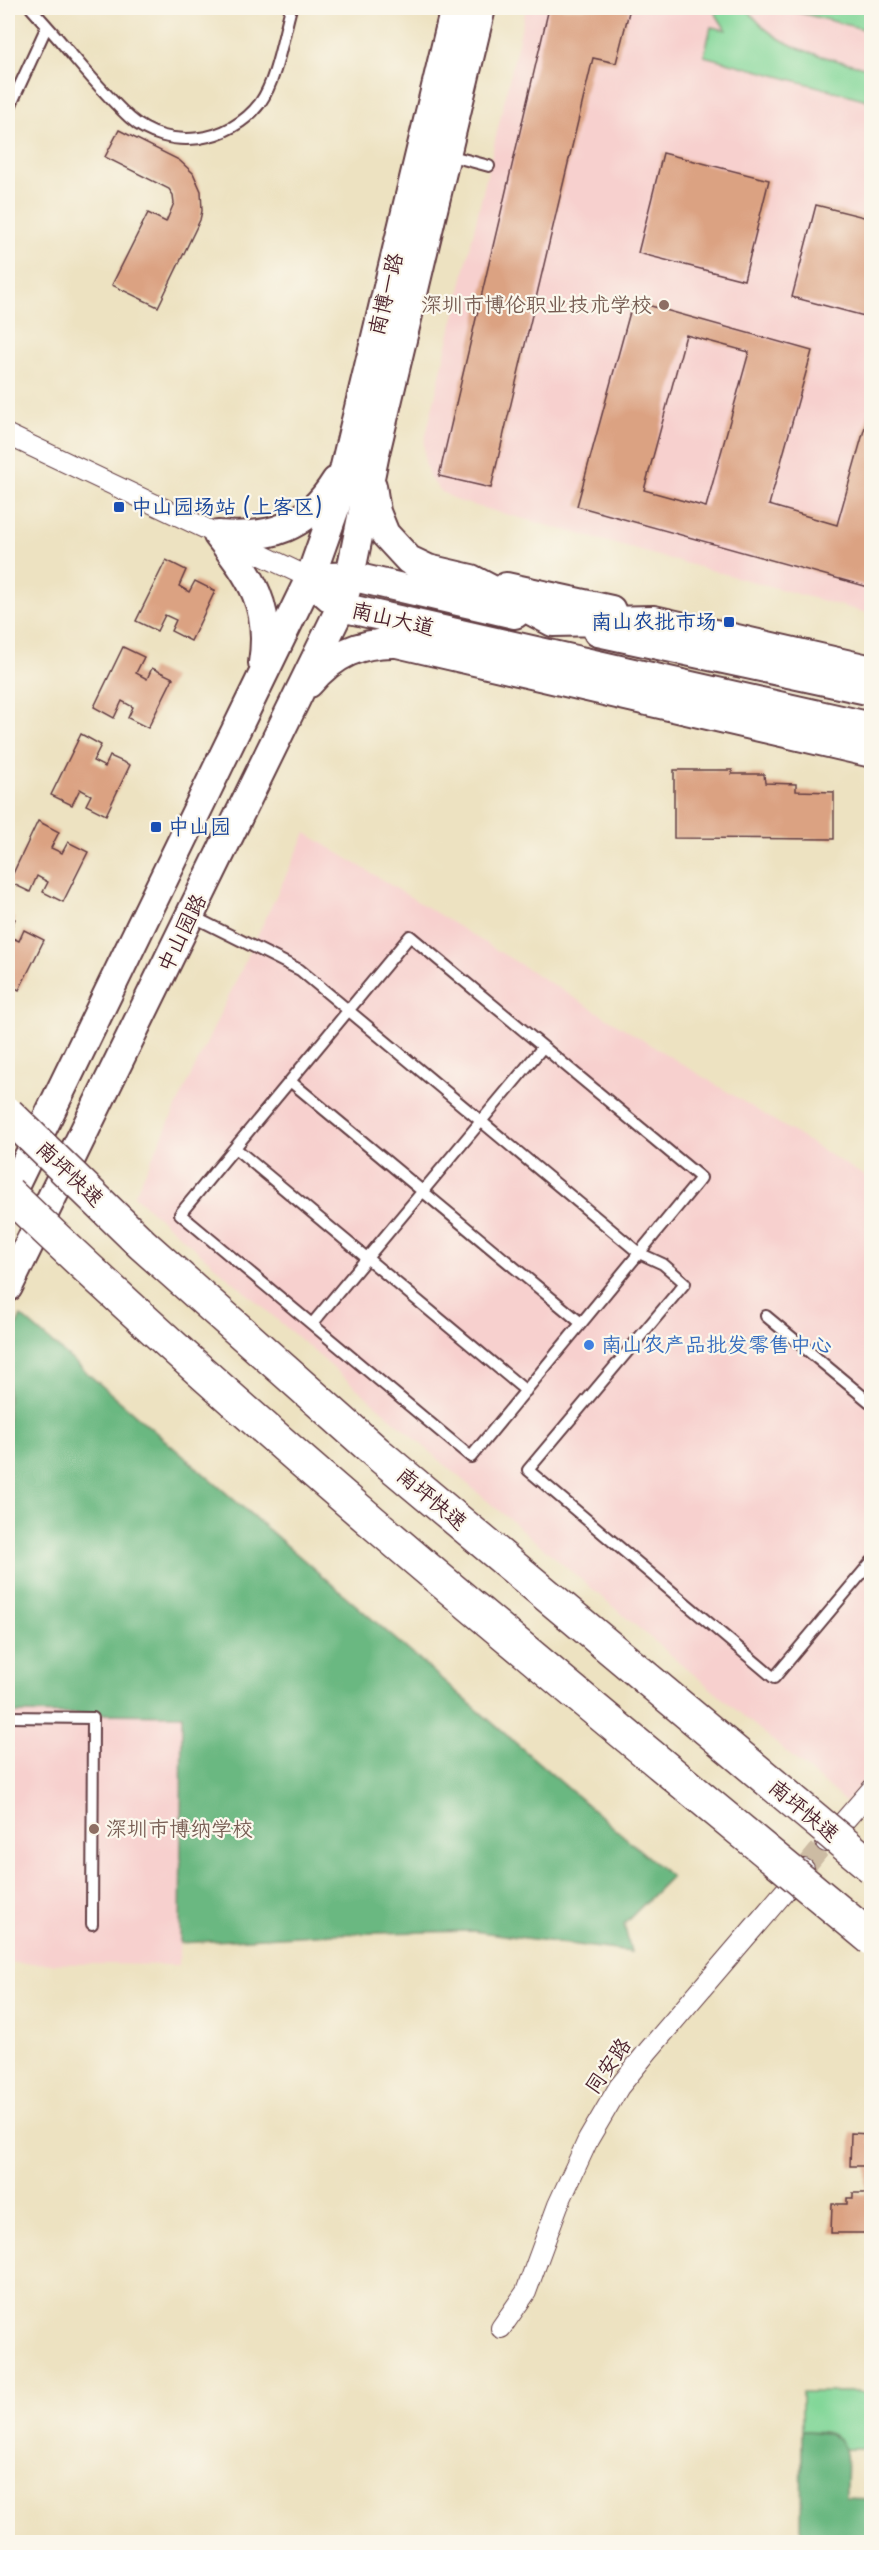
<svg xmlns="http://www.w3.org/2000/svg" width="879" height="2550" font-family="'Playpen Sans','LXGW WenKai TC',sans-serif">
	<rect width="100%" height="100%" fill="#fbf7ec"/>
	<filter id="ink" filterUnits="userSpaceOnUse"><feTurbulence type="fractalNoise" baseFrequency=".0167" numOctaves="2"/><feDisplacementMap in="SourceGraphic" scale="12" xChannelSelector="R" yChannelSelector="G"/><feConvolveMatrix kernelMatrix="1 2 1 2 8 2 1 2 1" color-interpolation-filters="sRGB"/></filter>
	<filter id="wash" filterUnits="userSpaceOnUse"><feTurbulence type="fractalNoise" baseFrequency=".008" numOctaves="4" result="noise"/><feDisplacementMap in="SourceGraphic" scale="24" xChannelSelector="R" yChannelSelector="G"/><feGaussianBlur stdDeviation="1.35" result="paint"/><feColorMatrix in="noise" values="0 0 0 0 0 0 0 0 0 0 0 0 0 0 0 0 0 1.4 0 .05"/><feComposite in="paint" operator="in"/></filter>
	<g filter="url(#wash)">
		<rect width="100%" height="100%" fill="#ede2c1"/>
		<path fill="#f7d0ce" d="M 526,8 L 871,8 L 871,614 L 458,501 L 442,492 L 430,479 L 425,463 L 424,444 Z
			M 306,833 L 871,1180 L 871,1772 L 846,1802 L 479,1494 L 134,1196 Z
			M 8,1713 L 183,1715 L 179,1965 L 8,1963 Z"/>
		<path fill="#83d799" stroke="#667b62" stroke-width="1.5" d="M 712,8 L 747,8 C 774,50 827,57 871,69 L 871,101 L 704,56 L 711,27 L 726,30 Z
			M 785,9 L 871,8 L 871,31 Z
			M 802,2392 L 871,2392 L 871,2449 L 845,2449 C 837,2430 821,2431 802,2431 Z"/>
		<path fill="#6ab881" stroke="#5a6c56" stroke-width="1.5" d="M 21,1316 L 671,1877 L 624,1924 L 631,1952 L 473,1931 L 331,1934 L 180,1943 L 182,1715 L 8,1713 L 8,1344 Z
			M 802,2431 C 858,2432 845,2453 846,2498 L 871,2499 L 871,2542 L 801,2542 Z"/>
		<g id="blocks">
			<path fill="#dba282" fill-rule="evenodd" d="M 549,8 L 630,8 L 616,63 L 593,58 L 491,488 L 439,476 Z
				M 119,130 L 179,160 L 193,173 L 201,191 L 202,211 L 200,220 L 158,307 L 112,285 L 148,213 L 166,222 L 174,203 L 173,195 L 169,189 L 105,157 Z
				M 663,153 L 769,180 L 744,280 L 638,253 Z
				M 816,205 L 872,219 L 872,318 L 792,297 Z
				M 633,301 L 812,351 L 769,505 L 837,525 L 872,402 L 872,588 L 577,506 ZM 686,335 L 749,352 L 706,507 L 644,490 Z
				M 166,560 L 186,570 L 179,586 L 189,592 L 195,581 L 215,591 L 191,641 L 171,631 L 176,620 L 165,615 L 157,631 L 136,621 Z
				M 123,647 L 144,657 L 136,673 L 147,679 L 152,668 L 173,678 L 148,728 L 128,718 L 133,707 L 122,701 L 114,718 L 94,707 Z
				M 81,734 L 101,745 L 93,761 L 105,767 L 110,756 L 130,765 L 106,815 L 86,805 L 91,795 L 80,789 L 72,805 L 51,795 Z
				M 674,770 L 732,770 L 732,774 L 764,774 L 765,783 L 796,784 L 796,791 L 834,792 L 834,839 L 674,838 Z
				M 38,821 L 59,832 L 51,848 L 62,853 L 68,842 L 88,852 L 63,902 L 43,892 L 48,882 L 37,876 L 30,892 L 9,882 Z
				M 8,915 L 15,919 L 8,935 Z
				M 24,930 L 44,940 L 19,990 L 8,984 L 8,936 L 19,941 Z
				M 851,2133 L 869,2134 L 869,2144 L 872,2144 L 872,2233 L 831,2233 L 832,2204 L 847,2204 L 847,2198 L 853,2198 L 853,2193 L 866,2193 L 866,2166 L 850,2166 Z"/>
		</g>
	</g>
	<g filter="url(#ink)">
		<use href="#blocks" fill-opacity="0" stroke="#623c42" stroke-width="1.5"/>
		<g fill="none" stroke-linecap="round" stroke-linejoin="round">
			<path stroke="#ccbba3" stroke-width="20" stroke-dasharray="20 10" stroke-linecap="butt" d="M 807,1865 L 824,1844"/>
			<defs>
				<path id="lane" d="M 31,8 L 47,26
					M 8,111 L 47,26 C 74,56 100,91 130,118 C 168,152 230,143 260,103 C 277,79 283,36 291,8
					M 448,155 L 489,166
					M 190,915 L 300,970 L 639,1253 L 663,1264 L 685,1283 L 528,1470 L 774,1678 L 872,1561
					M 410,936 L 701,1178 L 471,1457 L 180,1214 Z
					M 290,1081 L 581,1323
					M 235,1148 L 526,1391
					M 766,1316 L 872,1404
					M 312,1324 L 543,1047
					M 8,1717 L 93,1718 L 92,1924"/>
				<path id="street" d="M 8,435 L 310,578
					M 826,1842 L 872,1789
					M 501,2328 L 526,2292 L 558,2205 L 588,2140 L 619,2087 L 648,2051 L 804,1869"/>
				<path id="secondary" d="M 372,486 L 376,512 L 385,534 L 409,560 L 428,569 L 471,579 L 553,622 L 654,620 L 872,670
					M 218,535 C 270,539 307,528 336,481
					M 218,535 C 251,577 272,606 263,663
					M 331,577 L 350,576 L 515,614
					M 506,587 L 611,610
					M 326,594 L 341,607 L 872,727
					M 598,632 L 872,691
					M 309,683 C 334,654 360,642 397,643 L 872,753
					M 8,1199 L 310,578 L 335,508 L 455,8
					M 8,1287 L 341,607 L 350,576 L 375,453 L 481,8"/>
			</defs>
			<use href="#lane" stroke="#623c42" stroke-width="14"/>
			<use href="#street" stroke="#623c42" stroke-width="22"/>
			<use href="#secondary" stroke="#623c42" stroke-width="32"/>
			<use href="#lane" stroke="#fff" stroke-width="10"/>
			<use href="#street" stroke="#fff" stroke-width="20"/>
			<use href="#secondary" stroke="#fff" stroke-width="28"/>
			<defs>
				<path id="highway-bridge" d="M 8,1114 L 142,1244 L 377,1453 L 872,1867
					M 8,1193 C 282,1456 579,1696 872,1939"/>
			</defs>
			<use href="#highway-bridge" stroke="#623c42" stroke-width="36" stroke-linecap="butt"/>
			<use href="#highway-bridge" stroke="#fff" stroke-width="33"/>
		</g>
	</g>
	<g fill="#8d6e63" stroke="#fbf7ec" stroke-width="2">
		<circle cx="664" cy="305" r="6"/>
		<circle cx="94" cy="1829" r="6"/>
	</g>
	<g fill="#1a4fb4" stroke="#fbf7ec" stroke-width="2">
		<rect x="113" y="501" width="12" height="12" rx="3"/>
		<rect x="723" y="616" width="12" height="12" rx="3"/>
		<rect x="150" y="821" width="12" height="12" rx="3"/>
	</g>
	<circle fill="#3f7fe0" stroke="#fbf7ec" stroke-width="2" cx="589" cy="1345" r="6"/>
	<g text-anchor="middle" stroke-width="4.5" stroke-linejoin="round" paint-order="stroke">
		<g font-size="21" fill="#4a1f2b" stroke="#fbf7ec">
			<text transform="translate(386 294) rotate(-76)" y="7">南博一路</text>
			<text transform="translate(393 619) rotate(13)" y="7">南山大道</text>
			<text transform="translate(182 933) rotate(-64)" y="7">中山园路</text>
			<text transform="translate(70 1174) rotate(44)" y="7">南坪快速</text>
			<text transform="translate(432 1499) rotate(40)" y="7">南坪快速</text>
			<text transform="translate(804 1811) rotate(40)" y="7">南坪快速</text>
			<text transform="translate(608 2066) rotate(-55)" y="7">同安路</text>
		</g>
		<g font-size="21" fill="#785e54" stroke="#fbf7ec" text-anchor="end">
			<text x="652" y="312">深圳市博伦职业技术学校</text>
			<text x="106" y="1836" text-anchor="start">深圳市博纳学校</text>
		</g>
		<g font-size="21" fill="#164399" stroke="#fbf7ec" text-anchor="start">
			<text x="131" y="514">中山园场站 (上客区)</text>
			<text x="717" y="629" text-anchor="end">南山农批市场</text>
			<text x="168" y="834">中山园</text>
		</g>
		<g font-size="21" fill="#366cbe" stroke="#fbf7ec" text-anchor="start">
			<text x="601" y="1352">南山农产品批发零售中心</text>
		</g>
	</g>
	<rect width="879" height="2550" fill="none" stroke="#fbf7ec" stroke-width="30"/>
</svg>
